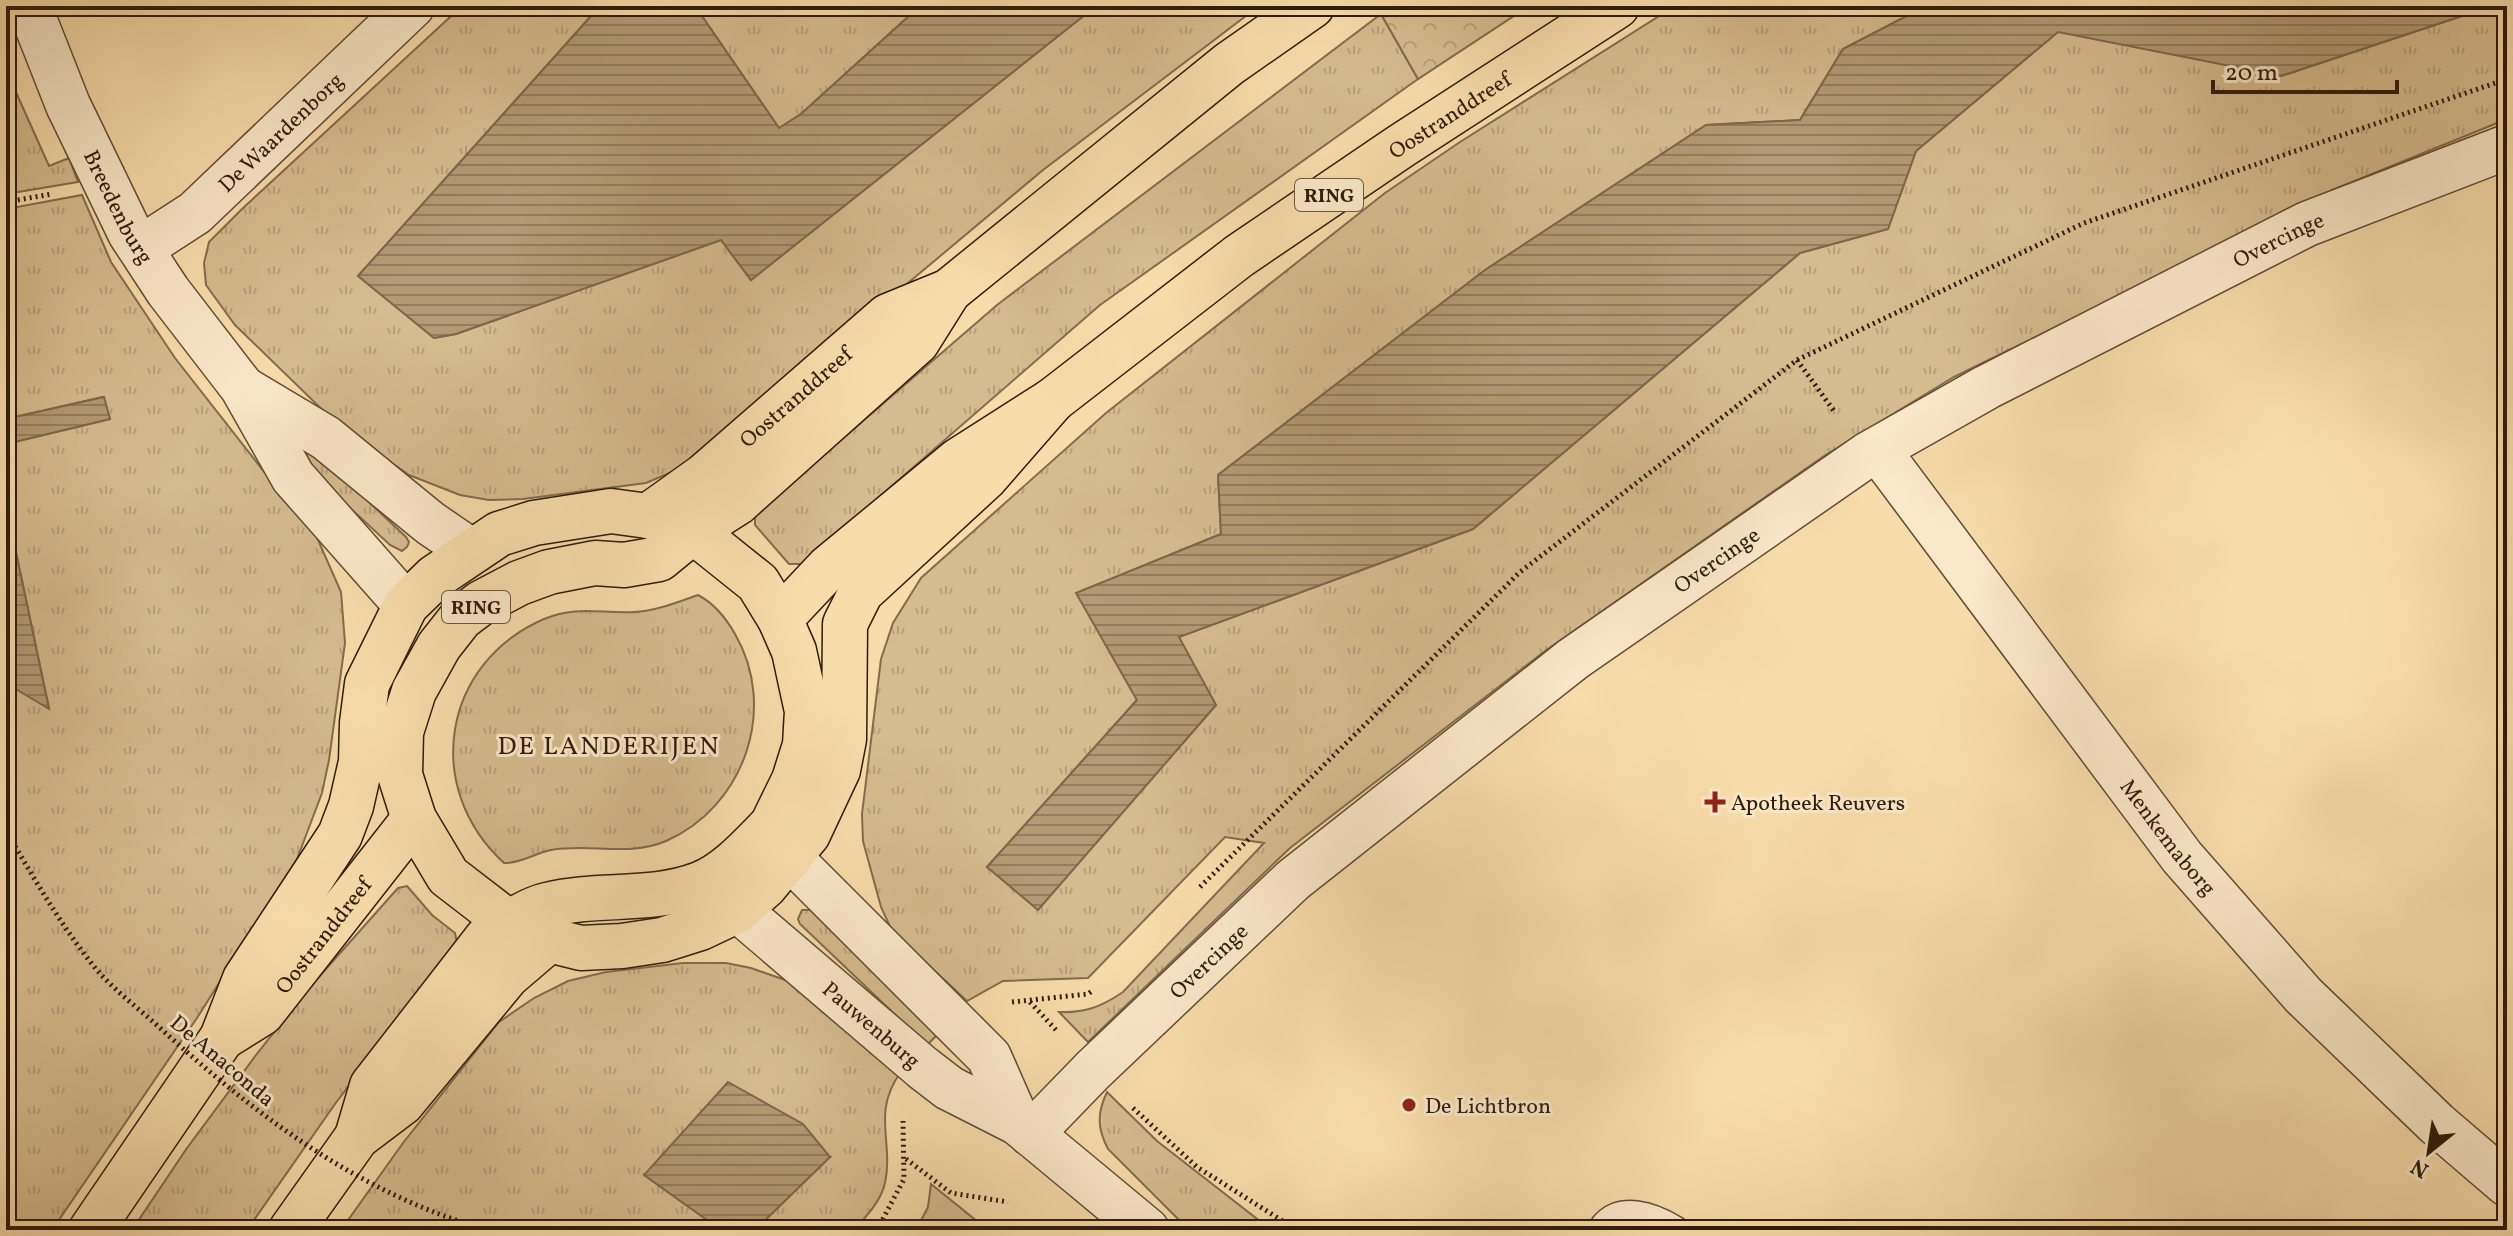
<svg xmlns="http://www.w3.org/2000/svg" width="2513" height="1236" font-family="Vollkorn,serif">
	<defs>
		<pattern id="grass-tufts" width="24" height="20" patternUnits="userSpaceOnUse" patternTransform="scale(2)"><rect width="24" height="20" fill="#d7bb90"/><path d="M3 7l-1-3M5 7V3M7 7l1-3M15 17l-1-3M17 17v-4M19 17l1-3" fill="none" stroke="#b9a07b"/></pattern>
		<pattern id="forest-crowns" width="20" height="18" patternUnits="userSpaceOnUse" patternTransform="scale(2)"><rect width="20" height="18" fill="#d7bb90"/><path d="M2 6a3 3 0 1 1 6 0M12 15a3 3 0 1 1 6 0" fill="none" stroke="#b9a07b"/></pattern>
		<pattern id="water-rules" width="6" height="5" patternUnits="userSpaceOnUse" patternTransform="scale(2)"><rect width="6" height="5" fill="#b49a75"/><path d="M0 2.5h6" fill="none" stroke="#937d5e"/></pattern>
	</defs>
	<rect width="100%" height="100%" fill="#f9dcac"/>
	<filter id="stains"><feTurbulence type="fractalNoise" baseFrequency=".0025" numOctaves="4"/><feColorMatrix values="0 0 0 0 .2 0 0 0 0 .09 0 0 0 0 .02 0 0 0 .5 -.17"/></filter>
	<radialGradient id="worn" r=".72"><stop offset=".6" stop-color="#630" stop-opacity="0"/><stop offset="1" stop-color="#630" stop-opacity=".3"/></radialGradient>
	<path fill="url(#grass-tufts)" stroke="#836b4d" stroke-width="2" d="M 462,6 L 600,6 L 358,276 L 434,338 L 456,334 L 721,240 L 751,280 L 1096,6 L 1259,6 L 1043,170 L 693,463 L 646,483 L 523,499 L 489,500 L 460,495 L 409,475 L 338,425 L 235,325 L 206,285 L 204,263 L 209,242 L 242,209 Z
		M 695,6 L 920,6 L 801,114 L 779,128 Z
		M 1675,6 L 1926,6 L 1843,49 L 1800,120 L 1706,125 L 1485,270 L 1218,475 L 1221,534 L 1077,593 L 1137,700 L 987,867 L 1038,909 L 1216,705 L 1178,637 L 1473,529 L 1800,253 L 1888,229 L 1916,151 L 2059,31 L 2281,76 L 2492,6 L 2507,6 L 2507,119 L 2335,189 L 1954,377 L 1824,456 L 1545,651 L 1290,848 L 1088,1042 L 1059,1012 C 1085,1013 1101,1007 1123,992 L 1264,843 L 1225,837 L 1088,978 L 1003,981 L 967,1001 L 892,931 L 881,907 L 863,841 L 862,814 L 881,659 L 893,623 L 921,578 L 1106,413 L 1385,193 L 1460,142 Z
		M 1381,14 L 1418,79 L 1100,305 L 802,564 L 789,564 L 755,525 L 755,516 L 758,512 L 997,305 Z
		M 6,70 L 49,166 L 69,158 L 78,182 L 6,194 Z
		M 82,195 L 111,262 L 175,358 L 262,469 L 311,524 L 341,592 L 345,643 L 329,760 L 322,793 L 297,859 L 197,1018 L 52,1230 L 6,1230 L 6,683 L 49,708 L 6,505 L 6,444 L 110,419 L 103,397 L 6,419 L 6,209 Z
		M 311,452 L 318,454 L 406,537 L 409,542 L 407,547 L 402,551 L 390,545 L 306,467 L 304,457 Z
		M 698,595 C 715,604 726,618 735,634 C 778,708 745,806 666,841 C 629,857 589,843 551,850 C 536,853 519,864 504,863 C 422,788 442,663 544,619 C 577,605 601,614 634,612 C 656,611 678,602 698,595 Z
		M 407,886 L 432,915 L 455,933 L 457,943 L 335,1104 L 247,1230 L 132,1230 L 187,1148 L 256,1055 L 309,988 L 398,888 Z
		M 802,910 L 810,910 L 815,914 L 940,1032 L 927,1045 L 800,924 L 798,919 Z
		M 683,963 L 726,963 L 751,968 L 788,981 L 901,1072 C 871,1112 894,1143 885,1183 C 881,1201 866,1217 854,1230 L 755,1230 L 830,1157 L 645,1174 L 721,1230 L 341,1230 L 403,1143 L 499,1022 L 534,998 L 568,981 L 606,972 Z
		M 1107,1092 L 1157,1141 L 1270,1229 L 1189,1230 L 1108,1149 C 1097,1128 1097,1113 1107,1092 Z
		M 931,1184 L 988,1230 L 916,1230 L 928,1207 Z"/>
	<path fill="url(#forest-crowns)" stroke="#836b4d" stroke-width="2" d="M 1393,6 L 1529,6 L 1418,79 L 1381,14 Z"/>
	<path fill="url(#water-rules)" stroke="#7f674a" stroke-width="2" d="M 600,6 L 695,6 L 779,128 L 801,114 L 920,6 L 1096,6 L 751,280 L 721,240 L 456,334 L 434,338 L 358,276 Z
		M 1926,6 L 2492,6 L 2281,76 L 2058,32 L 1916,151 L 1888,229 L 1800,253 L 1473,529 L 1179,637 L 1216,705 L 1038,910 L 987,867 L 1137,700 L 1076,593 L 1221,534 L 1218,475 L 1485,270 L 1706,125 L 1800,120 L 1843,49 Z
		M 104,397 L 110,419 L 6,444 L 6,419 Z
		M 6,505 L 49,709 L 6,683 Z
		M 728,1082 L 803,1124 L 830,1157 L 755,1230 L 721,1230 L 644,1175 Z"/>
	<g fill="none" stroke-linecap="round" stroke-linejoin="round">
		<defs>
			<path id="service" d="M 1602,1230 C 1618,1204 1653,1217 1674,1230"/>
			<g id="minor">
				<path id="s1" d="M 29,6 L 68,105 L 130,233 L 168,291 L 242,387 L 293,477 L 406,605"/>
				<path id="s2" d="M 141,248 L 195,213 L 412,6"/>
				<path d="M 244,389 L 326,438 L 430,523 L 471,551"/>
				<path id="s3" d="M 1878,450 L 2182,857 L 2303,995 L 2437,1124 L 2507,1184"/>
				<path d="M 790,858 L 989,1057 L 1018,1123"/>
				<path id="s4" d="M 738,910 L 923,1068 L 949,1088 L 1018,1123 L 1147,1230"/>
				<path id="s5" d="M 1031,1134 L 1093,1070 L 1293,880 L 1573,659 L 1867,455 L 1987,387 L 2307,224 L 2507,147"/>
			</g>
			<g id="primary">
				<path d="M 949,291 L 917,342 L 737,503 L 693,531 L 659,559 L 624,565 L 595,563 L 549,572 L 519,583 L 481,603 L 461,618 L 439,646 L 414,691 L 401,732 L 400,775 L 414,819 L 448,876 L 509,923 L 549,940 L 581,948 L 622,946 L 662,940 L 700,928 L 738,910 L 765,886 L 808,834 L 838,770 L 844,739 L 845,624 L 861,592 L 985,478 L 1053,400"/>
				<path id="s6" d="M 648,516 L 704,476 L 888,316 L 949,291 L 1229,64 L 1312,6"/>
				<path id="s7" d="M 780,619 L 828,568 L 959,460 L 1053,400 L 1239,256 L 1401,146 L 1617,6"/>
				<path id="s8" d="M 222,1038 L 262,1013 L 414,819"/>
				<path d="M 357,1137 L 372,1086 L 487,938 C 505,926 526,910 547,905 C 597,892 651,903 700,884 C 728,873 751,846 772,825"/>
				<path d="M 91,1230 L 222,1038 L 245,979 L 340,835 L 351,806 L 361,762 L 362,723 L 367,684 L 406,605 L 435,577 L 499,534 L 534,523 L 611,511 L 648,516 L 693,531 L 758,583 L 780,619 L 794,651 L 807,711 L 805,745 L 794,780 L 772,825 L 790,858"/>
				<path d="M 291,1230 L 357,1137 L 402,1103 L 507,976 L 549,940"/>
			</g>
		</defs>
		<use href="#service" stroke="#624b32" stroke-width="31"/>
		<use href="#minor" stroke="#624b32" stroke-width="47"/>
		<use href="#primary" stroke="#2f1b0a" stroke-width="47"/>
		<path stroke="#2f1b0a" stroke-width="5" stroke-dasharray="2 4" stroke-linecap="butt" d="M 6,202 L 52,194
			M 1797,360 L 1834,411
			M 1200,887 L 1520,572 L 1797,360 L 2084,223 L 2507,79
			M 1012,1002 L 1088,994 L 1092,991
			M 1030,1002 L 1056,1030
			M 1133,1108 L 1197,1167 L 1297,1230
			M 906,1159 L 951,1193 L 1008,1202
			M 877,1230 L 904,1179 L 903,1121"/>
		<use href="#service" stroke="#fbe8c9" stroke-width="28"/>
		<use href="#minor" stroke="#fbe8c9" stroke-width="44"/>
		<use href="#primary" stroke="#f9dcac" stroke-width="44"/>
		<path stroke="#2f1b0a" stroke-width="5" stroke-dasharray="2 4" stroke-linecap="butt" d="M 6,831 C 34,878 61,926 96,969 C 114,990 138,1008 159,1027 C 255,1115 361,1195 488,1230"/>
	</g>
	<g fill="#8f2418" stroke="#fbe8c9" stroke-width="3">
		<path d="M1711 790h8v8h8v8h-8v8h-8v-8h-8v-8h8z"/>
		<circle cx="1409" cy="1105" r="8"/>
	</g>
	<g text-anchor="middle" stroke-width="6" stroke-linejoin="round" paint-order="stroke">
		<g fill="#fbe8c9" stroke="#6c5843" stroke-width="2">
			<rect x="1295" y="179" width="68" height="32" rx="6"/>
			<rect x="442" y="591" width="68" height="32" rx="6"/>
		</g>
		<g font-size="20" font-weight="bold" fill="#2f1b0a">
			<text x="1329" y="202">RING</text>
			<text x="476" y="614">RING</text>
		</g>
		<g font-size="22" fill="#2f1b0a" stroke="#fbe8c9">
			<text dy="8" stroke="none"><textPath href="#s7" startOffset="840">Oostranddreef</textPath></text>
			<text dy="8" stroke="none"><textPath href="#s2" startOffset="182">De Waardenborg</textPath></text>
			<text dy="8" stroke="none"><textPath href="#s1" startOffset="220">Breedenburg</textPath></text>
			<text dy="8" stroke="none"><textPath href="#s5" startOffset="1544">Overcinge</textPath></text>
			<text dy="8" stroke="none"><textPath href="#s6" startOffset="190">Oostranddreef</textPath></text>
			<text dy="8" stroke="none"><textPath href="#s5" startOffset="896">Overcinge</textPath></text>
			<text dy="8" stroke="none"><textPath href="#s3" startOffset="484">Menkemaborg</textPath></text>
			<text dy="8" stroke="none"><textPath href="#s8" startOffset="146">Oostranddreef</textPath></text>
			<text dy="8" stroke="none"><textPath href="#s5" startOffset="248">Overcinge</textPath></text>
			<text dy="8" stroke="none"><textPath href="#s4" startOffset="176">Pauwenburg</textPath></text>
			<text transform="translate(223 1060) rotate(40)" y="8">De Anaconda</text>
		</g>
		<g font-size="22" fill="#2f1b0a" stroke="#fbe8c9" text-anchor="start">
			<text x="1731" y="810">Apotheek Reuvers</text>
			<text x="1425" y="1113">De Lichtbron</text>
		</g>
		<g font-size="26" letter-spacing="2" fill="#2f1b0a" stroke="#fbe8c9">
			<text x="609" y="754">DE LANDERIJEN</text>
		</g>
	</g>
	<rect width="2513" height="1236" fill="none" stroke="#f9dcac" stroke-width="32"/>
	<rect x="8" y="8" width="2497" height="1220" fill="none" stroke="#2f1b0a" stroke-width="4"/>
	<rect x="16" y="16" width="2481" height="1204" fill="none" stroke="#2f1b0a" stroke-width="2"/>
	<g transform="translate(2429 1152) rotate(210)" stroke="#fbe8c9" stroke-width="6" paint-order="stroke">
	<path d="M0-6L14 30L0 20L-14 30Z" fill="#2f1b0a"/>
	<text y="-12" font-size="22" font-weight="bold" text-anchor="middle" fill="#2f1b0a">N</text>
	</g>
	<path d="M2213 80v12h184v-12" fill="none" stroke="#2f1b0a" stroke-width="4"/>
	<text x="2225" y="80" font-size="24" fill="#2f1b0a" stroke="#fbe8c9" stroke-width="6" paint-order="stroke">20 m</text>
	<rect width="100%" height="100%" filter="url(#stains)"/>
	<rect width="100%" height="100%" fill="url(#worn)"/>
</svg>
